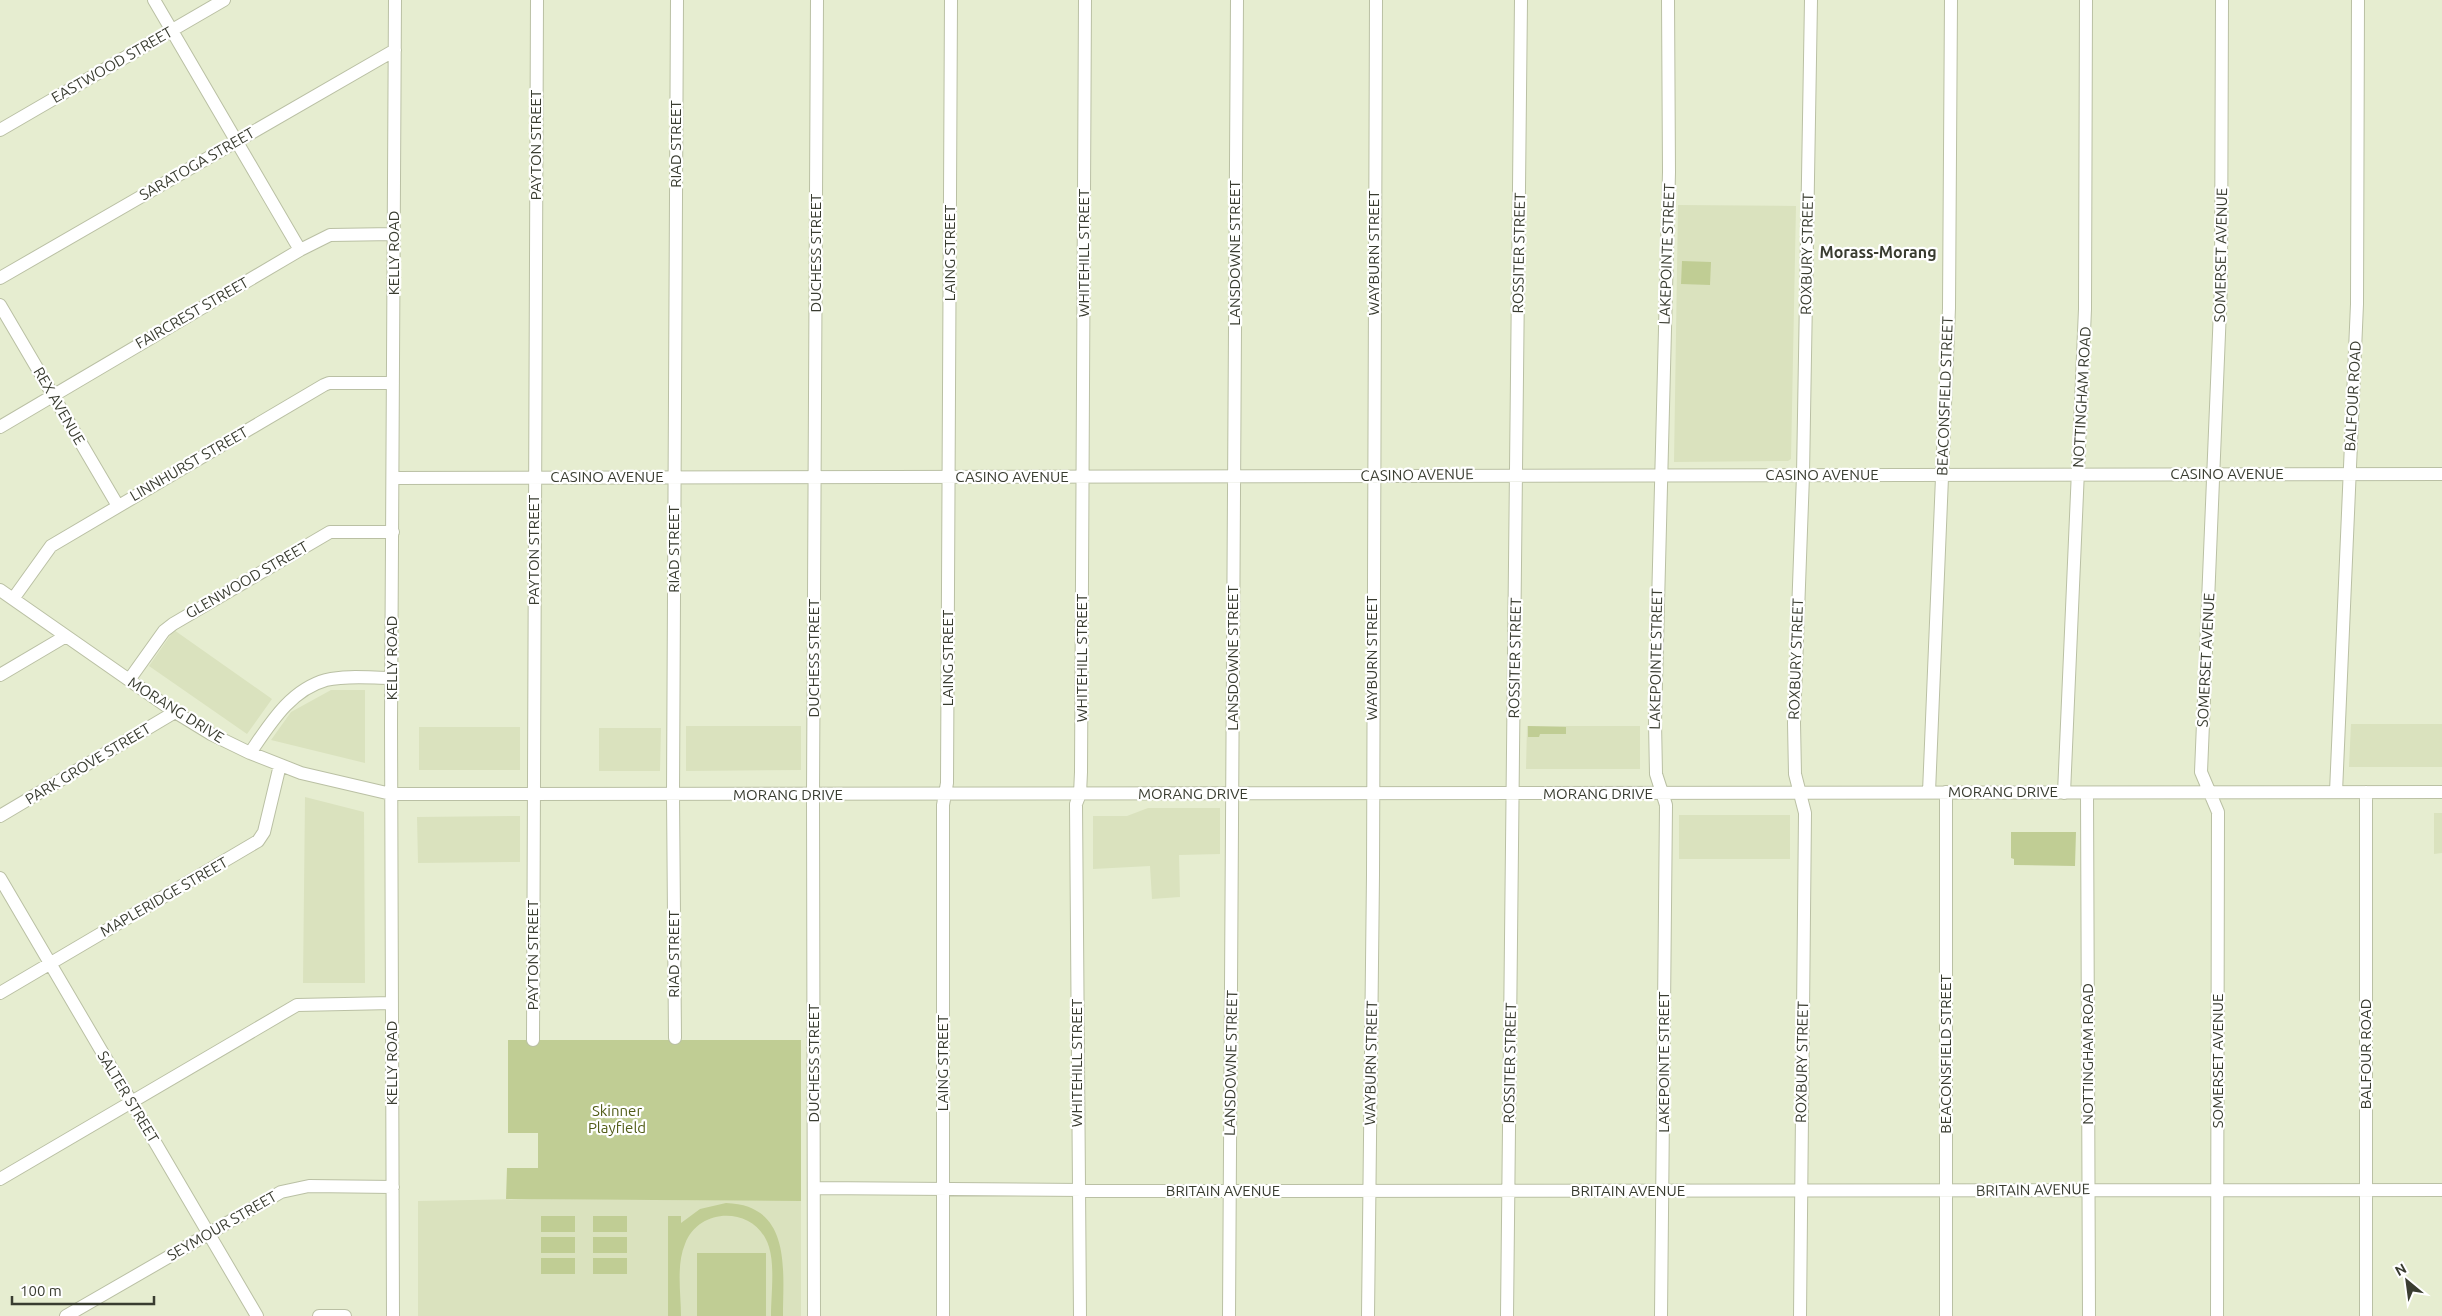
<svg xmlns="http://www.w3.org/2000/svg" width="2442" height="1316" font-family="Ubuntu,sans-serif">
	<rect width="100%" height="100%" fill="#e6edd0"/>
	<path fill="#dae2be" d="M 1678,205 L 1796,206 L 1791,459 L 1788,461 L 1674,462 Z
		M 174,630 L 272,699 L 247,734 L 149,666 Z
		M 331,690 L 365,690 L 365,763 L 271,740 L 291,712 Z
		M 2351,724 L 2442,724 L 2442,767 L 2349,767 Z
		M 686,726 L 801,726 L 801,770 L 686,771 Z
		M 1527,726 L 1640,726 L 1640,769 L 1526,769 Z
		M 419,727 L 520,727 L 520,770 L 419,770 Z
		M 599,728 L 661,728 L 660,771 L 599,771 Z
		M 305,797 L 364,812 L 365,983 L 303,983 Z
		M 1148,808 L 1220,808 L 1220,854 L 1179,855 L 1180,897 L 1152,899 L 1150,866 L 1093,869 L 1093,816 L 1127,816 Z
		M 2434,813 L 2442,813 L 2442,853 L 2434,854 Z
		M 1679,815 L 1790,815 L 1790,859 L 1679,859 Z
		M 520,816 L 520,862 L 418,863 L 417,817 Z
		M 529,1199 L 801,1201 L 801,1316 L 418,1316 L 418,1201 Z"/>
	<path fill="#c0cd94" d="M 1682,261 L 1711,262 L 1710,285 L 1681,284 Z
		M 1528,726 L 1566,727 L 1566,734 L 1540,734 L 1539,737 L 1528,737 Z
		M 2011,832 L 2076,832 L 2075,866 L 2014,865 L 2014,859 L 2011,858 Z
		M 508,1040 L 801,1040 L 801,1201 L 506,1199 L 507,1168 L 538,1168 L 538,1133 L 508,1133 Z
		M 726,1203 C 792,1205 783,1270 783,1316 L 771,1316 C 771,1296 775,1266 769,1247 C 757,1207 700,1205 685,1244 C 676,1265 681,1294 681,1316 L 668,1316 L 668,1216 L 681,1216 L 681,1223 L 700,1209 Z
		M 541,1216 L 575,1216 L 575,1232 L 541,1232 Z
		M 593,1216 L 627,1216 L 627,1232 L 593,1232 Z
		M 541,1237 L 575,1237 L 575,1253 L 541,1253 Z
		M 593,1237 L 627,1237 L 627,1253 L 593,1253 Z
		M 697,1253 L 766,1253 L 766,1316 L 697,1316 Z
		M 541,1258 L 575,1258 L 575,1274 L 541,1274 Z
		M 593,1258 L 627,1258 L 627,1274 L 593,1274 Z"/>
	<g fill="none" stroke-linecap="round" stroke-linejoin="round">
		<defs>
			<path id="minor" d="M 154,0 L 300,250
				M 0,130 L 224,0
				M 0,278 L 395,50
				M 0,305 L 118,506
				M 0,427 L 300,250 L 330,235 L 394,234
				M 393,478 L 2442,474
				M 0,590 L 175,712 L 211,734 L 250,753 L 301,773 L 391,794 L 2442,792
				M 13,599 L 51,546 L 324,385 L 329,383 L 393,383
				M 0,675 L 66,636
				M 129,680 L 164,631 L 173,624 L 330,532 L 393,532
				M 250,753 C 270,724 290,690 326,680 C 347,675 371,678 392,678
				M 1929,792 L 1949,308 L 1951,0
				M 1946,792 L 1946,1316
				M 2336,792 L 2357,304 L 2358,0
				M 2064,793 L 2085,309 L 2086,0
				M 2087,793 L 2089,1316
				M 0,816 L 175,712
				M 0,878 L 257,1316
				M 0,993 L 258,841 L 264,832 L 280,765
				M 675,1038 L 673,795 L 677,0
				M 533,1040 L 537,0
				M 0,1179 L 297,1005 L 392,1003
				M 814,1188 L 1220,1191 L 2442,1190
				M 66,1316 L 281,1192 L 309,1186 L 393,1187
				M 319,1316 L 345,1316
				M 393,1316 L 391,724 L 395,0
				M 814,1316 L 813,795 L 817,0
				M 943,1316 L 943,805 L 947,783 L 951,0
				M 1080,1316 L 1076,804 L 1080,794 L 1081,772 L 1085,0
				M 1229,1316 L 1237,0
				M 1368,1316 L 1373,875 L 1376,0
				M 1507,1316 L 1521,0
				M 1661,1316 L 1666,805 L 1656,774 L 1655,722 L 1669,172 L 1668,0
				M 1800,1316 L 1805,813 L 1795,774 L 1794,723 L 1803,475 L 1811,0
				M 2217,1316 L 2218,812 L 2201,772 L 2221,285 L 2222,0
				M 2366,1316 L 2366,792"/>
		</defs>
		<use href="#minor" stroke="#bac0a4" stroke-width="14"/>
		<use href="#minor" stroke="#fff" stroke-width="12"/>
	</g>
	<g text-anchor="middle" stroke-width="4.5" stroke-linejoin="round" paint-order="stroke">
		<g font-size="15" fill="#393c30" stroke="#fff">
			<text transform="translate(112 65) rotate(-30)" y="5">EASTWOOD STREET</text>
			<text transform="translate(676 144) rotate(-90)" y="5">RIAD STREET</text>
			<text transform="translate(536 145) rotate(-90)" y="5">PAYTON STREET</text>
			<text transform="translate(197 164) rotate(-30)" y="5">SARATOGA STREET</text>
			<text transform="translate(394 253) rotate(-90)" y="5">KELLY ROAD</text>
			<text transform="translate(816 253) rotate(-90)" y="5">DUCHESS STREET</text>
			<text transform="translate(950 253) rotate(-90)" y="5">LAING STREET</text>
			<text transform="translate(1084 253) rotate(-90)" y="5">WHITEHILL STREET</text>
			<text transform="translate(1235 253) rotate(-90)" y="5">LANSDOWNE STREET</text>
			<text transform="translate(1374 253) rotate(-90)" y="5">WAYBURN STREET</text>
			<text transform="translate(1519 253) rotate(-89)" y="5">ROSSITER STREET</text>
			<text transform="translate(1667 254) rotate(-88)" y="5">LAKEPOINTE STREET</text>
			<text transform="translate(1807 254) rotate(-89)" y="5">ROXBURY STREET</text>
			<text transform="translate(2221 255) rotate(-89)" y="5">SOMERSET AVENUE</text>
			<text transform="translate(192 313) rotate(-30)" y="5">FAIRCREST STREET</text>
			<text transform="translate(1945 396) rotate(-88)" y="5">BEACONSFIELD STREET</text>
			<text transform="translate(2353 396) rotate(-87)" y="5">BALFOUR ROAD</text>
			<text transform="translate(2082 397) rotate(-87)" y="5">NOTTINGHAM ROAD</text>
			<text transform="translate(59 406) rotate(60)" y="5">REX AVENUE</text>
			<text transform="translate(189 464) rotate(-30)" y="5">LINNHURST STREET</text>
			<text x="2227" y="479">CASINO AVENUE</text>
			<text transform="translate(1417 475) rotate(-1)" y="5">CASINO AVENUE</text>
			<text x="1822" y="480">CASINO AVENUE</text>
			<text x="607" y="482">CASINO AVENUE</text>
			<text x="1012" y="482">CASINO AVENUE</text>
			<text transform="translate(674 549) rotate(-90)" y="5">RIAD STREET</text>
			<text transform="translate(534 550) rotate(-90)" y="5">PAYTON STREET</text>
			<text transform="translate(247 580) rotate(-30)" y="5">GLENWOOD STREET</text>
			<text transform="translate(392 658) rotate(-90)" y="5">KELLY ROAD</text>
			<text transform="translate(814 658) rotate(-90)" y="5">DUCHESS STREET</text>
			<text transform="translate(948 658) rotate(-90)" y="5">LAING STREET</text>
			<text transform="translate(1082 658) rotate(-90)" y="5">WHITEHILL STREET</text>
			<text transform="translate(1233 658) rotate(-90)" y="5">LANSDOWNE STREET</text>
			<text transform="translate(1372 658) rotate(-90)" y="5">WAYBURN STREET</text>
			<text transform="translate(1515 658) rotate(-89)" y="5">ROSSITER STREET</text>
			<text transform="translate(1656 659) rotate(-89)" y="5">LAKEPOINTE STREET</text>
			<text transform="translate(1796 659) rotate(-88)" y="5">ROXBURY STREET</text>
			<text transform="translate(2206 660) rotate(-87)" y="5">SOMERSET AVENUE</text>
			<text transform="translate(176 710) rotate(32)" y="5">MORANG DRIVE</text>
			<text transform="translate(88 764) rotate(-31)" y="5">PARK GROVE STREET</text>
			<text x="2003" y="797">MORANG DRIVE</text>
			<text x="1193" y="799">MORANG DRIVE</text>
			<text x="1598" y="799">MORANG DRIVE</text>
			<text x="788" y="800">MORANG DRIVE</text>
			<text transform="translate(164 897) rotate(-30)" y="5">MAPLERIDGE STREET</text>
			<text transform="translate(674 954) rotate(-90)" y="5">RIAD STREET</text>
			<text transform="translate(533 955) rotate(-90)" y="5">PAYTON STREET</text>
			<text transform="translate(1946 1054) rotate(-90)" y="5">BEACONSFIELD STREET</text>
			<text transform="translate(2088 1054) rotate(-90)" y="5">NOTTINGHAM ROAD</text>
			<text transform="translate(2366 1054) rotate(-90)" y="5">BALFOUR ROAD</text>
			<text transform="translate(2218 1061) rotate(-90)" y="5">SOMERSET AVENUE</text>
			<text transform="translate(1664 1062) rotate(-90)" y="5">LAKEPOINTE STREET</text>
			<text transform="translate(1802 1062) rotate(-89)" y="5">ROXBURY STREET</text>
			<text transform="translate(392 1063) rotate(-90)" y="5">KELLY ROAD</text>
			<text transform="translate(814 1063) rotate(-90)" y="5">DUCHESS STREET</text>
			<text transform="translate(943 1063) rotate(-90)" y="5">LAING STREET</text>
			<text transform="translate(1077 1063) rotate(-90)" y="5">WHITEHILL STREET</text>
			<text transform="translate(1231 1063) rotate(-89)" y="5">LANSDOWNE STREET</text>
			<text transform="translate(1371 1063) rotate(-89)" y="5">WAYBURN STREET</text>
			<text transform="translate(1510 1063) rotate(-89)" y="5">ROSSITER STREET</text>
			<text transform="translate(128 1097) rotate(59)" y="5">SALTER STREET</text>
			<text transform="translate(2033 1190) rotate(-1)" y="5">BRITAIN AVENUE</text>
			<text x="1223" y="1196">BRITAIN AVENUE</text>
			<text x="1628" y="1196">BRITAIN AVENUE</text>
			<text transform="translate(222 1226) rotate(-30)" y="5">SEYMOUR STREET</text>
		</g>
		<g font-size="15" fill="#515c17" stroke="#fff">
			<text x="617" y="1116">Skinner<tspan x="617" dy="17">Playfield</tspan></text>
		</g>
		<g font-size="16" font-weight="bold" fill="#393c30" stroke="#fff">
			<text x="1878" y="258">Morass-Morang</text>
		</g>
	</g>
	<g transform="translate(2407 1281) rotate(331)" stroke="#ffffff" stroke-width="4" paint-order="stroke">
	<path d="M0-4L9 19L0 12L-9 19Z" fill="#393c30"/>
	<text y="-8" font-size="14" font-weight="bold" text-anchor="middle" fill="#393c30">N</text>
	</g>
	<path d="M12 1296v8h142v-8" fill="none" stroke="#393c30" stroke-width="2.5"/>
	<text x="20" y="1296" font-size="15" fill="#393c30" stroke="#ffffff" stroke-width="4" paint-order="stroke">100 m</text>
</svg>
